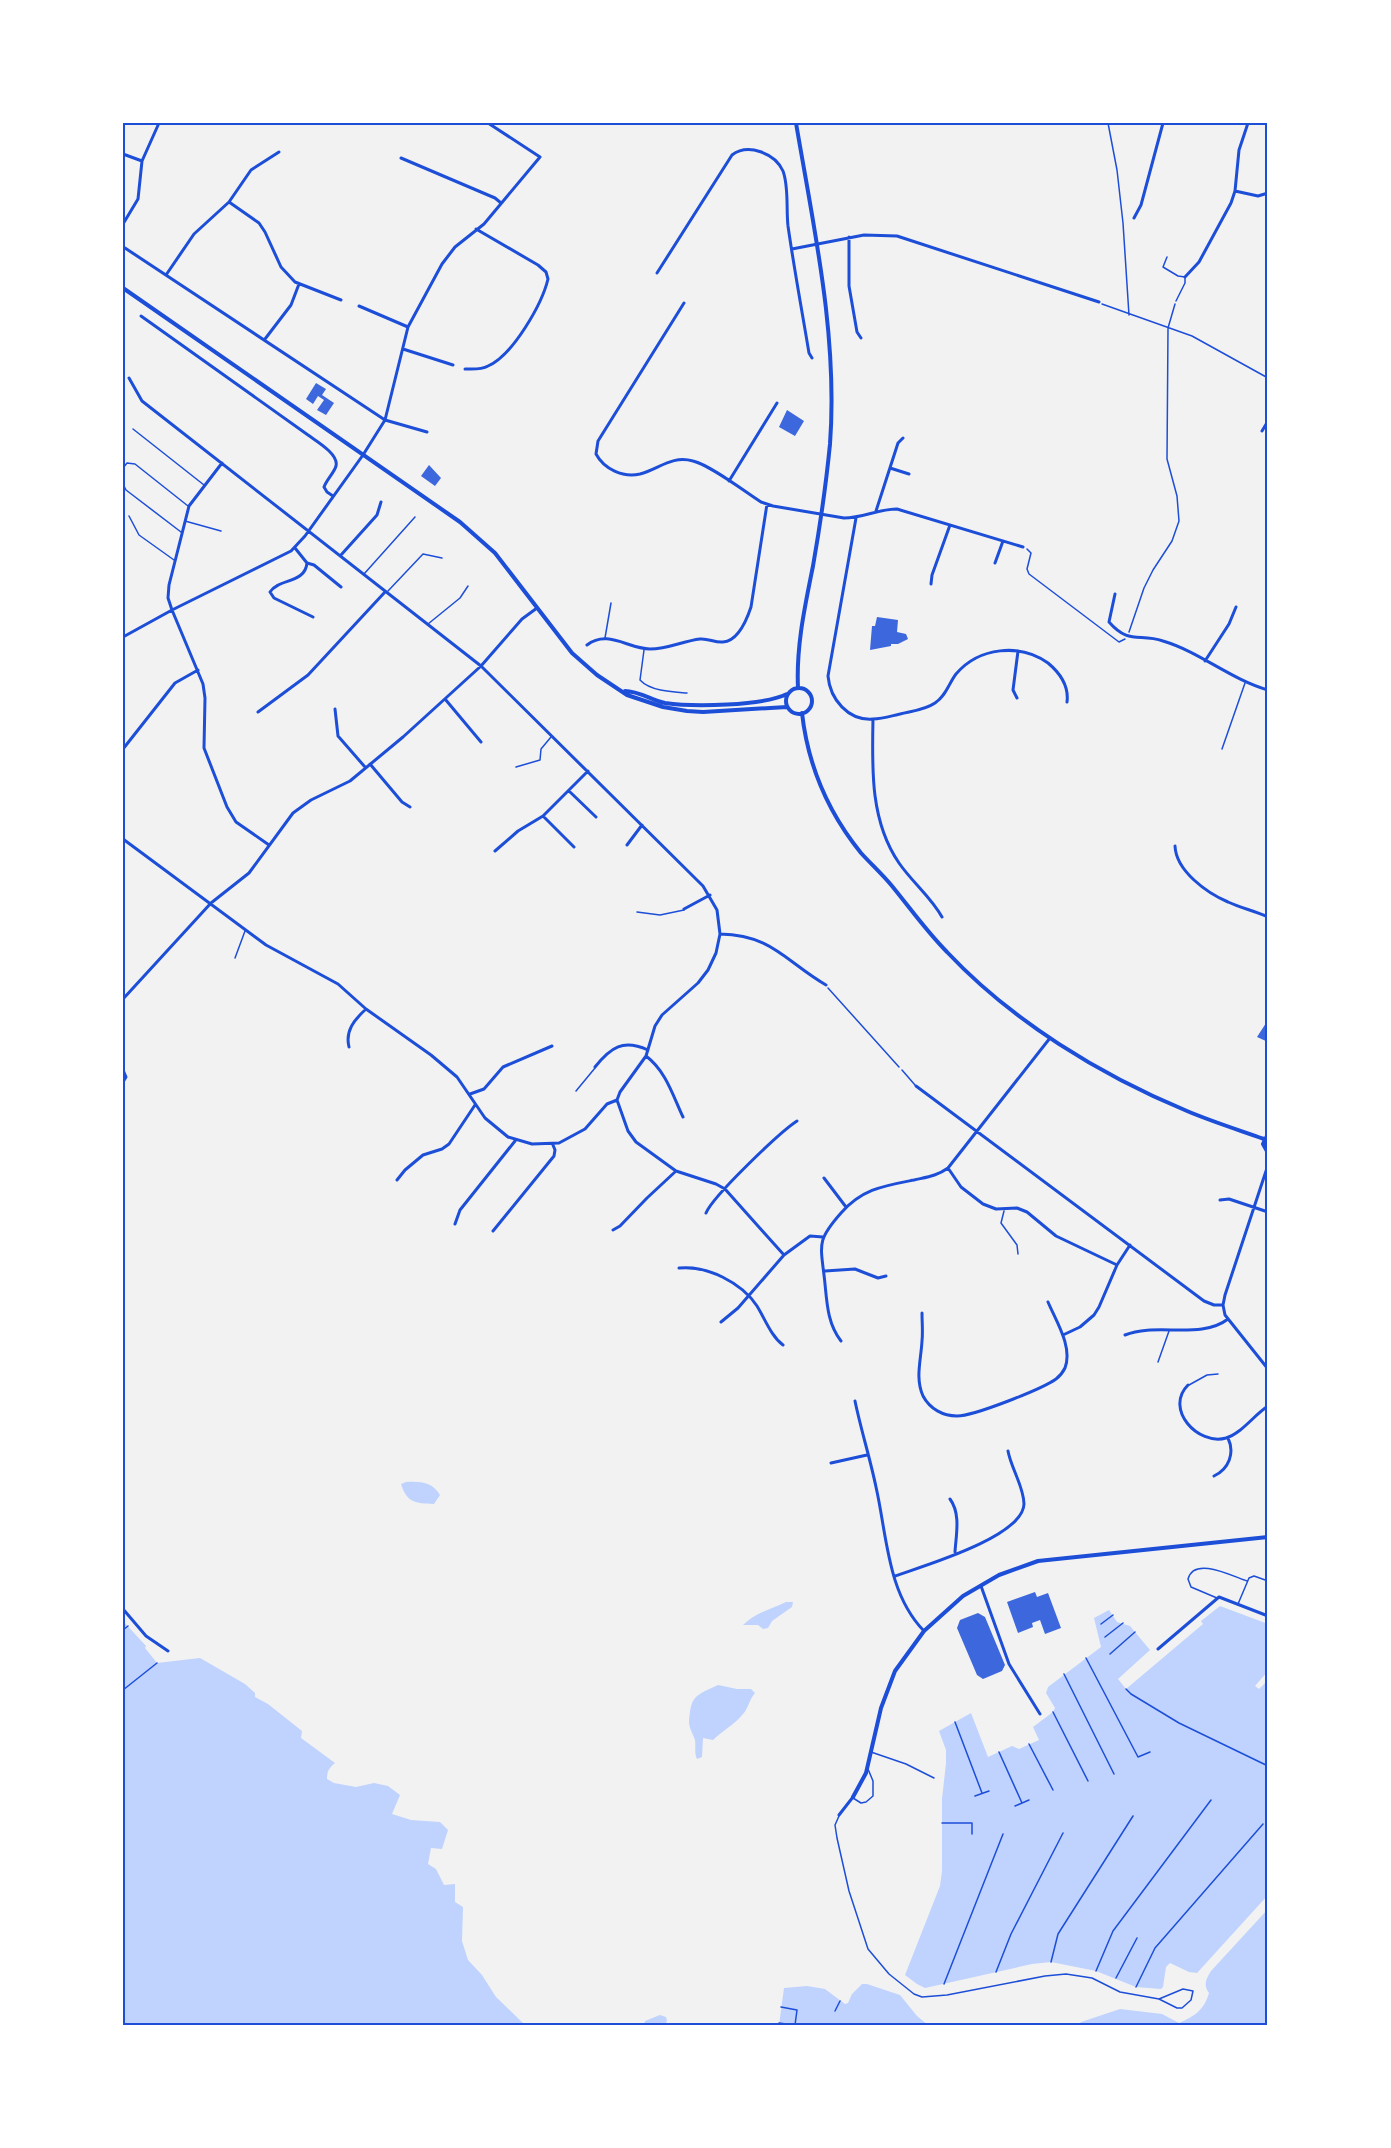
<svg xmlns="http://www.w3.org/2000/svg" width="1391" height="2148" font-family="'Fira Sans Condensed',sans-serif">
	<rect width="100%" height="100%" fill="#f2f2f2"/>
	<path fill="#bfd3fe" d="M 406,1482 C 419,1481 433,1482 440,1495 L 434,1504 C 415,1503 407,1503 401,1484 Z
		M 786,1602 L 793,1602 L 792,1607 L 772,1621 L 768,1628 L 763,1629 L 758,1625 L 743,1625 C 755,1613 771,1609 786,1602 Z
		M 1220,1606 L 1268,1624 L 1268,1671 L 1255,1686 L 1259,1689 L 1268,1680 L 1268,1895 L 1197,1973 L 1189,1972 L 1170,1963 L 1166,1967 L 1163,1987 L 1161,1989 L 1136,1987 L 1096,1971 L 1051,1962 L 1032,1964 L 925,1988 L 917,1984 L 905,1975 L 940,1886 L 942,1871 L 942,1799 L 946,1763 L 946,1750 L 939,1731 L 971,1713 L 988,1757 L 1012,1746 L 1019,1749 L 1039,1740 L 1033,1727 L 1053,1712 L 1055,1708 L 1046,1693 L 1048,1687 L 1101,1647 L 1094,1618 L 1109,1610 L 1117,1622 L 1130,1626 L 1150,1650 L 1118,1679 L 1126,1689 L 1203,1624 L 1201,1621 Z
		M 123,1621 L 146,1646 L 145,1648 L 157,1663 L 200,1658 L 245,1684 L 255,1693 L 255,1697 L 268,1704 L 302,1731 L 301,1738 L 335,1763 C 329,1768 327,1771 327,1779 L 334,1783 L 356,1787 L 374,1783 L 388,1786 L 400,1795 L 392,1814 L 411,1820 L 440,1822 L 448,1830 L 442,1849 L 431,1848 L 428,1864 L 436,1869 L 444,1885 L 455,1884 L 455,1902 L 463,1907 L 462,1941 L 468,1960 L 482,1975 L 496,1997 L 525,2025 L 123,2025 Z
		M 718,1685 L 737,1689 L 751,1689 L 755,1693 C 749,1700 748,1709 743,1714 C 734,1725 722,1731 713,1740 L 703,1738 L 702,1757 L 697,1759 C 694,1753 696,1747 695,1740 C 693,1734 689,1728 689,1722 C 691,1696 694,1696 718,1685 Z
		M 1268,1909 L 1268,2025 L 1078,2025 L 1081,2022 L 1120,2009 L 1162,2014 L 1179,2023 C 1195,2016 1204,2010 1209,1993 C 1203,1985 1206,1979 1211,1971 Z
		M 862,1984 L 867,1984 L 900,1995 L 917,2016 L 928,2025 L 779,2025 L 784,1988 L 807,1986 L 825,1989 L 845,2004 L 848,2003 L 852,1994 Z
		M 660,2015 L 666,2017 L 667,2021 L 665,2025 L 644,2025 L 645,2021 Z"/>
	<path fill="#3d67dc" d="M 316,383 L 326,389 L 322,395 L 334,403 L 326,415 L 317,410 L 324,400 L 318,396 L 313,404 L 306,399 Z
		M 787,410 L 804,421 L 795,436 L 779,427 Z
		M 429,465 L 441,478 L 435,486 L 421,476 Z
		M 877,617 L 898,620 L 897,632 L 906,634 L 908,639 L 898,644 L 891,644 L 891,646 L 870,650 L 872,626 L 875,626 Z
		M 1268,1020 L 1268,1042 L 1257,1037 Z
		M 1035,1592 L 1037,1597 L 1048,1593 L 1061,1628 L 1045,1634 L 1040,1620 L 1032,1623 L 1033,1627 L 1018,1633 L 1007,1602 Z
		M 978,1613 L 985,1617 L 1005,1665 L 1002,1671 L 983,1679 L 977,1675 L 957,1628 L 960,1620 Z"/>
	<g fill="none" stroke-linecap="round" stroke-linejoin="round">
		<path stroke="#1d4ed8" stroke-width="1.5" d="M 1108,123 L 1117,170 L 1123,223 L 1129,315
			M 1102,304 L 1192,336 L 1268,378
			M 1027,549 L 1031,553 L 1027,569 L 1029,574 L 1119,642 L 1125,639
			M 1129,632 L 1144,588 L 1153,570 L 1172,541 L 1179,521 L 1177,496 L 1167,459 L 1168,328 L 1175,304
			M 828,988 L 899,1067
			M 1101,1624 L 1113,1615
			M 123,1630 L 128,1626
			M 1105,1637 L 1123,1623
			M 1110,1654 L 1135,1632
			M 1086,1658 L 1138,1757 L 1150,1752
			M 1064,1674 L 1114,1774
			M 1126,1689 L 1131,1694 L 1179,1723 L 1268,1766
			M 123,1690 L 157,1663
			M 1053,1712 L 1088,1781
			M 955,1722 L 982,1793
			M 1029,1744 L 1053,1790
			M 999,1752 L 1022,1803
			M 975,1796 L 989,1791
			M 1015,1806 L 1029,1800
			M 942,1823 L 972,1823 L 972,1834
			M 1051,1962 L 1058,1934 L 1133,1816
			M 1096,1971 L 1113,1931 L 1211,1800
			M 996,1972 L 1011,1934 L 1063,1833
			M 1116,1978 L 1137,1938
			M 944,1984 L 1003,1834
			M 1136,1987 L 1155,1948 L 1263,1824
			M 781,2007 L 797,2010 L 795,2025
			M 835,2011 L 840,2001
			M 779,2023 L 793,2025"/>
		<path stroke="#1d4ed8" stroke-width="1.5" d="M 1167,257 L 1163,267 L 1178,276 L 1185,277 L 1185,283 L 1176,301
			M 133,429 L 204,485
			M 123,468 L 127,463 L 135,464 L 188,506
			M 123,484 L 126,490 L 181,532
			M 129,516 L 139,535 L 174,560
			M 185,521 L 221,531
			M 364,574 L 415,517
			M 388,591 L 423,554 L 442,558
			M 428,624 L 460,598 L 468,586
			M 605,638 L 611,603
			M 644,650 L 640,680 C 650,691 672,692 687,693
			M 1222,749 L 1245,683
			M 516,767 L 540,760 L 541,749 L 551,737
			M 637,912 L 660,915 L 684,910
			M 235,958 L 245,931
			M 902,1070 L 915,1085
			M 576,1091 L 595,1068
			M 1004,1211 L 1001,1223 L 1017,1245 L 1018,1254
			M 1158,1362 L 1169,1331
			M 1189,1385 L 1207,1375 L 1218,1374
			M 1217,1598 L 1191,1587 L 1188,1579 C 1194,1556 1232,1576 1247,1581
			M 1238,1604 L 1249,1578 L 1254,1576 L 1268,1581
			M 871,1752 L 906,1764 L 934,1778
			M 853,1798 L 861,1803 L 866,1802 L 873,1796 L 873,1781 L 868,1769
			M 839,1816 L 835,1825 L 837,1838 L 849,1891 L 868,1949 L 889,1974 L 914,1994 L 922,1997 L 947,1995 L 1045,1976 L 1066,1974 L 1092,1978 L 1120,1992 L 1159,1999 L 1177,2008 L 1182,2008 L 1191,2000 L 1193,1991 L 1183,1989 L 1159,1999"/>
		<path stroke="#1d4ed8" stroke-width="3" d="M 123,154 L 142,161
			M 401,158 L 495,198 L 501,203
			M 1235,191 L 1258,196 L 1268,193
			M 229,202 L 259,223 L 265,232 L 281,267 L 295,282 L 341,300
			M 1134,218 L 1141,205 L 1163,123
			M 123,224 L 138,199 L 142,161 L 159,123
			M 849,237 L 849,286 L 857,332 L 861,338
			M 125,248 L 385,420 L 427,432
			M 792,249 L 864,235 L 897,236 L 1099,302
			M 657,273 L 732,155 C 748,143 775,153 783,171 C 789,187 786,209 788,226 C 794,268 802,311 809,353 L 812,358
			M 166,275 L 194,234 L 229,202 L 251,170 L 279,152
			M 1185,277 L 1199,262 L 1231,203 L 1235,191 L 1239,150 L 1248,123
			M 684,303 L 598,441 L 596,454 C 604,469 623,478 640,474 C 659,469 672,455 693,461 C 710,465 744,491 761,502 L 773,506 L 844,518 C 863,518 878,509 897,509 L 1023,547
			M 359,306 L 408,327
			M 141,316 L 308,435 C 316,441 339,454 336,466 C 334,473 327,479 324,487 L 327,492 L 333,496
			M 265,339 L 291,305 L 299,284
			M 403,349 L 453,365
			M 465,369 C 473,369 481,370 488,366 C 513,355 542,304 548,279 L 546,272 L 538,265 L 476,229
			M 129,378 L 142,401 L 481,666 L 703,886 L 717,910 L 720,934 C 772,935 785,961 826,985
			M 1262,431 L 1268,421
			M 222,463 L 189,506 L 169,585 L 168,598 L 172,610 L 203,684 L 205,698 L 204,748 L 227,807 L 236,822 L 269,845
			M 890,468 L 909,474
			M 729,481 L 777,403
			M 876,511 L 898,443 L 903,438
			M 856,518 L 828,676 C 830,699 848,721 873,719 C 882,719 891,716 900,714 C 912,711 925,710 935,703 C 946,696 949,683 956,674 C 979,647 1020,643 1048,663 C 1060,673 1069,686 1067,702
			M 295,548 L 307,563 C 305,584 279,578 270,592 L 274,598 L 313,617
			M 341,555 L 377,515 L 381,502
			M 307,563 L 314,565 L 341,587
			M 995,563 L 1003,541
			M 931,584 L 932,575 L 950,525
			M 1115,594 L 1109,622 C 1129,645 1139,633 1163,641 C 1200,652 1230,679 1268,690
			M 123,637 L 172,610 L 291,551 L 305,536 L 363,455 L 385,420 L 408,327 L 442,264 L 455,247 L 484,224 L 540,157 L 488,123
			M 587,645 C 608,629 628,649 650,649 C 668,649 683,641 700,639 C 708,638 715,643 723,642 C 738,641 747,619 751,607 L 767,504
			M 1205,661 L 1229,624 L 1236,607
			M 1017,698 L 1013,690 L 1018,651
			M 445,699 L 481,742
			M 335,709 L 338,736 L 365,767
			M 258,712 L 308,675 L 385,592
			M 873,719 C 872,768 870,821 899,863 C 912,882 931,897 942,917
			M 123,749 L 175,683 L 198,670
			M 370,764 L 402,802 L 410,807
			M 569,791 L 596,817
			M 543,816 L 574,847
			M 123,839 L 266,945 L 338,984 L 366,1009 L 431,1055 L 457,1077 L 485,1118 L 508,1137 L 532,1144 L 559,1143 L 585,1129 L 607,1104 L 617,1100
			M 627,845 L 642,825
			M 1175,846 C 1176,871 1207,893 1228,902 C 1241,908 1255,911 1268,917
			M 495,851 L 518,831 L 543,816 L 588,771
			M 684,909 L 710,895
			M 720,934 L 716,953 L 708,970 L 698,983 L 662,1015 L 655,1026 L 646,1056 L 620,1092 L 617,1100 L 628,1131 L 636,1142 L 676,1171 L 716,1184 L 725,1189 L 784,1255
			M 123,999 L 211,903 L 249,873 L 293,813 L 311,800 L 350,781 L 403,737 L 481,666 L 522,619 L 537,608
			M 349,1047 C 345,1031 354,1020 366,1009
			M 646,1056 C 666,1071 673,1096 683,1117
			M 595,1067 C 611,1047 623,1039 648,1050
			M 123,1070 L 126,1077 L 123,1082
			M 916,1086 L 1204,1301 L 1214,1305 L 1223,1305
			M 470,1094 L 484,1089 L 503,1067 L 552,1046
			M 1268,1165 L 1225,1295 L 1223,1305 L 1225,1315 L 1268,1369
			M 948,1168 L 961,1187 L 983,1204 L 996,1209 L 1017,1208 L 1027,1212 L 1056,1236 L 1117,1265
			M 824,1178 L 846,1207
			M 397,1180 L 405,1170 L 423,1155 L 442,1149 L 449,1144 L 475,1105
			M 1220,1200 L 1229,1199 L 1268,1212
			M 706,1213 C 713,1196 780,1132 797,1121
			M 455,1224 L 460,1210 L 515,1141
			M 613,1230 L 620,1226 L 647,1198 L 676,1171
			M 493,1231 L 554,1156 L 555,1150 L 553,1145
			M 679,1268 C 707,1265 742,1283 757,1306 C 765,1319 771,1336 783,1345
			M 825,1271 L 855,1269 L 878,1278 L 886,1276
			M 922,1313 C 922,1323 923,1332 922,1341 C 921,1360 915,1378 923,1396 C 930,1409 943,1416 957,1416 C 974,1416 1042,1389 1056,1379 C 1060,1376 1063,1372 1065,1368 C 1073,1347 1056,1321 1048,1302
			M 721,1322 L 738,1308 L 784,1255 L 810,1236 L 823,1237
			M 1063,1335 L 1080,1327 L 1094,1315 L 1099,1307 L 1117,1265 L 1130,1245
			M 1125,1335 C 1156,1322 1201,1340 1228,1319
			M 841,1341 C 826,1322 827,1298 824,1275 C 820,1243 818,1239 841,1213 C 862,1189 883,1186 914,1180 C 927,1177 937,1176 948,1168 L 1050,1038
			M 1188,1385 C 1164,1409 1198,1446 1226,1438 C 1242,1433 1254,1415 1268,1406
			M 855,1401 C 861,1430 870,1458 876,1487 C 887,1535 887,1593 924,1631
			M 831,1463 L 867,1455
			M 1214,1476 C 1229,1469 1235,1453 1228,1438
			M 950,1499 C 961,1514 956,1535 955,1552
			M 895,1576 C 923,1566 1023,1537 1024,1504 C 1024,1487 1011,1468 1008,1451
			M 981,1586 L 1009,1664 L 1040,1714
			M 123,1609 L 146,1636 L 168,1651
			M 1158,1649 L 1219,1597 L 1268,1616
			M 839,1815 L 853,1797"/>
		<path stroke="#1d4ed8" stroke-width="4" d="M 796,123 C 814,229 838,336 830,444 C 826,485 820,526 813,566 C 805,606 796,646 798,688
			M 123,288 L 460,522 L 495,553 L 572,653 L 597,675 L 627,695 L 663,707 L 687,711 L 703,712 L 787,707
			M786 701a13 13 0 1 1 26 0a13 13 0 1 1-26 0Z
			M 625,691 C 638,691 652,700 665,703 C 693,707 762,706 787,694
			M 802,713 C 808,766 827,811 861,853 C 871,864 882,874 892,886 C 910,908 927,932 947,952 C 1012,1021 1100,1075 1187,1111 C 1213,1122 1239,1130 1264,1139
			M 1268,1134 L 1263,1144 L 1268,1153
			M 853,1797 L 866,1773 L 881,1708 L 895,1671 L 924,1631 L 963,1596 L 999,1575 L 1038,1561 L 1268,1537"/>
	</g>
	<rect width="1391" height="2148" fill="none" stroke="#ffffff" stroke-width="249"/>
	<rect x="124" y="124" width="1142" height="1900" fill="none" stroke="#1d4ed8" stroke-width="2"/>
</svg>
